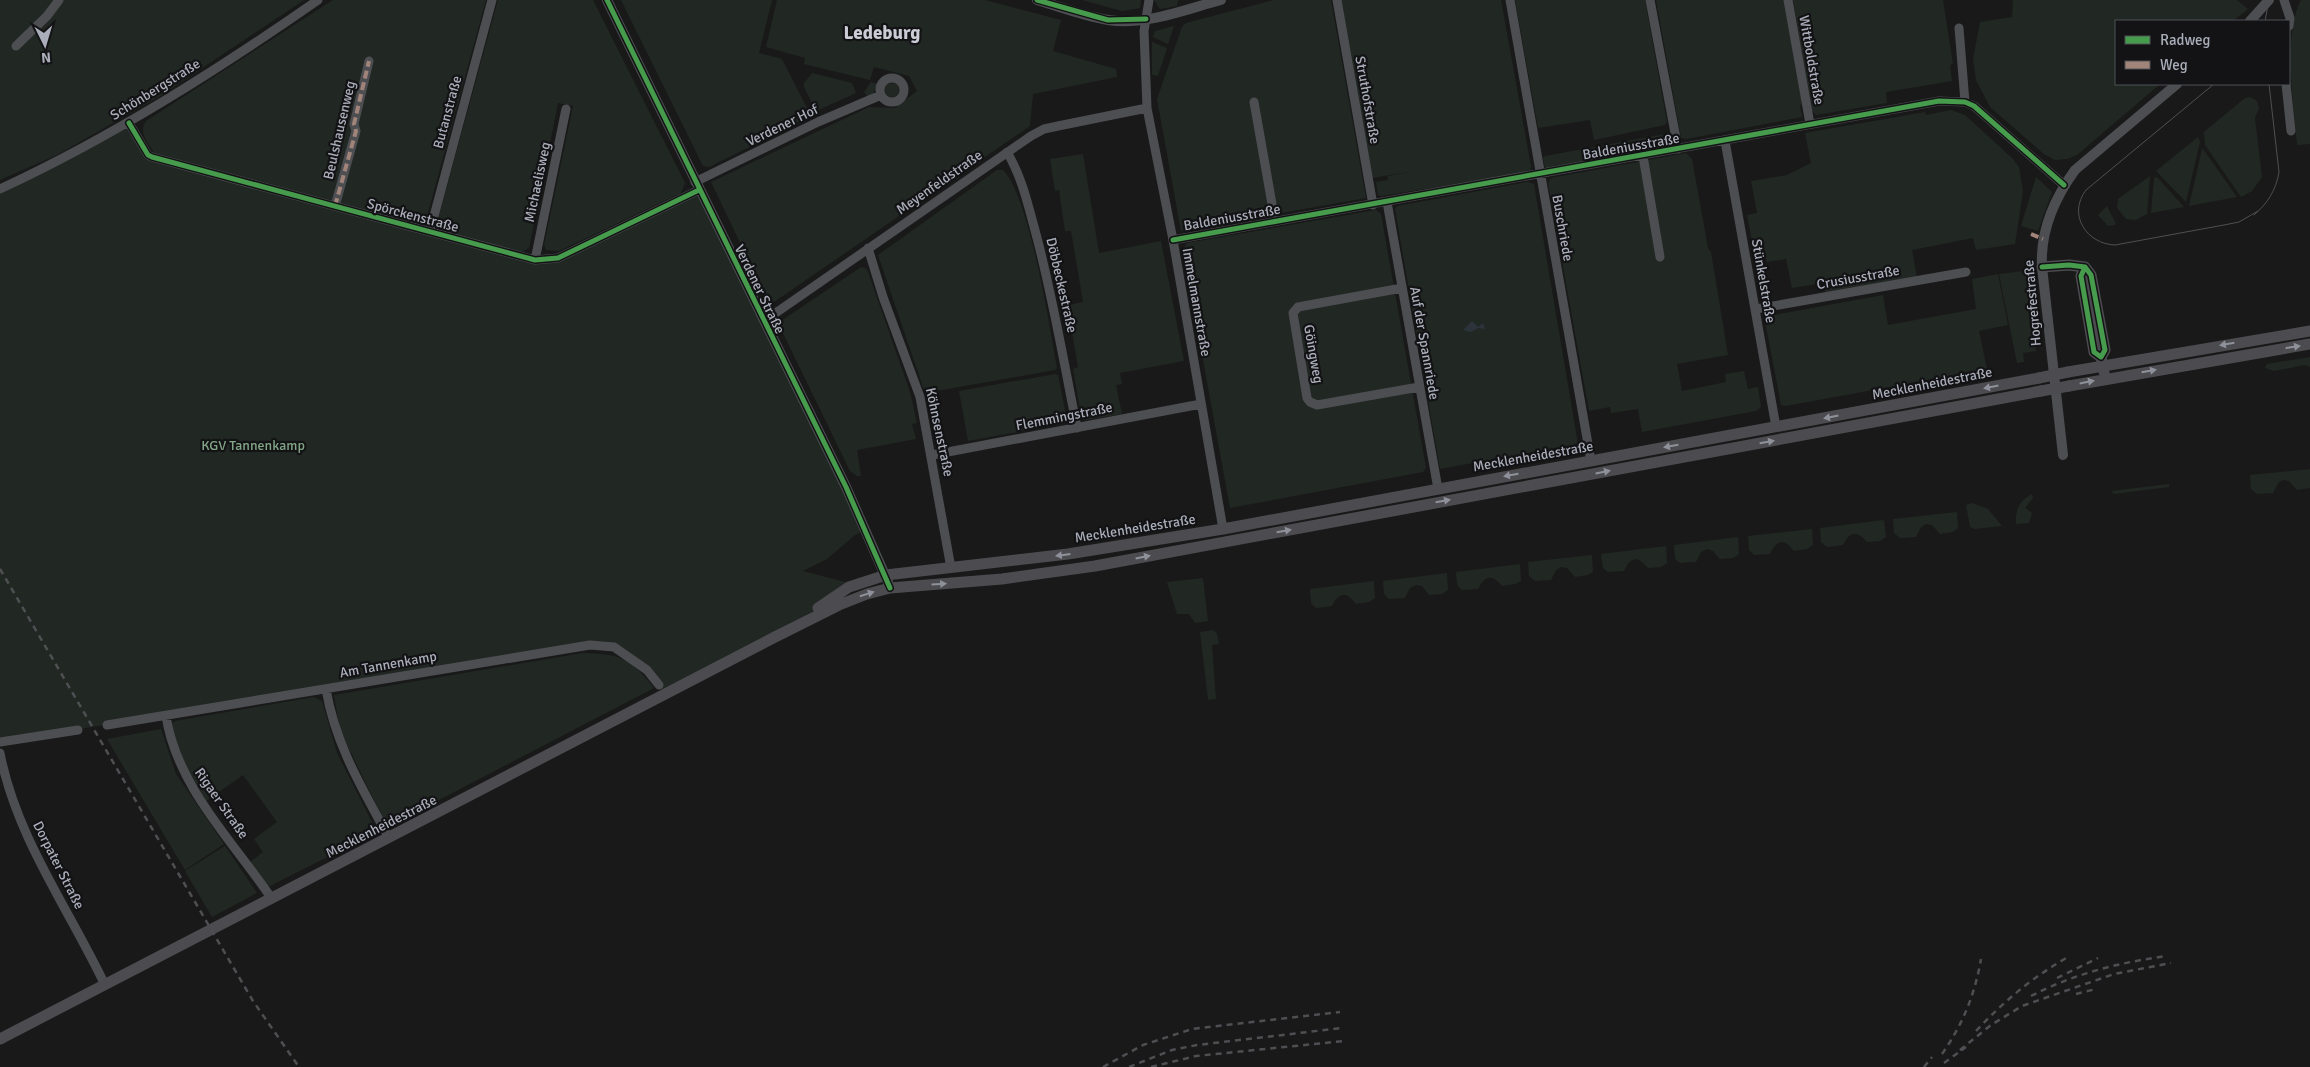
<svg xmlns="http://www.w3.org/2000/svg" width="2310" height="1067" font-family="Signika,sans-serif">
	<rect width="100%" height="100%" fill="#191919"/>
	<path fill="#212823" d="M 0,0 L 304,0 L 162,95 L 57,155 L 0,180 Z
		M 333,0 L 486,0 L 426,220 L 420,224 L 154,153 C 148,142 138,133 146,121 Z
		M 498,0 L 593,0 L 685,183 L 681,193 L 559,251 L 546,250 L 544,245 L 573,106 L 558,103 L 529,248 L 522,252 L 442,230 L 437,223 Z
		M 621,0 L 772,0 L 759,53 L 782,59 L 809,112 L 805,119 L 709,167 L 703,166 Z
		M 777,0 L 985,0 L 1061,20 L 1053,51 L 1116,69 L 1117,77 L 1033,94 L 1030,126 L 774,302 L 768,301 L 711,182 L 869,107 L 895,108 L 917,91 L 909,76 L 874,67 L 870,80 L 804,64 L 805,58 L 766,47 Z
		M 1082,0 L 1141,0 L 1140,8 L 1122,11 Z
		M 1154,0 L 1178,0 L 1177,6 L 1160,9 Z
		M 1274,0 L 1331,0 L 1366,198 L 1181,231 L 1157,99 L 1182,27 L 1186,23 Z
		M 1341,0 L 1501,0 L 1531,166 L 1530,172 L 1381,196 L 1378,195 L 1376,182 L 1388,180 L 1388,176 L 1415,171 L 1372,178 Z
		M 1515,0 L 1645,0 L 1667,122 L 1665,125 L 1594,140 L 1590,120 L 1538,128 Z
		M 1656,0 L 1784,0 L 1802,102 L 1800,107 L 1802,117 L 1686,139 L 1681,138 Z
		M 1793,0 L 1943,0 L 1953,64 L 1950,65 L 1952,81 L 1886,92 L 1887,103 L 1816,115 L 1811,110 Z
		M 2013,0 L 2237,0 L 2248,9 L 2233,21 L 2116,21 L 2116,84 L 2160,84 L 2077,155 L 2067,159 L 2055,160 L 2044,154 L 1990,107 L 1976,80 L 1973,59 L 1980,22 L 2012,17 Z
		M 2301,0 L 2310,0 L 2310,144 L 2297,145 C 2294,104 2282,37 2301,0 Z
		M 1174,26 L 1168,44 L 1153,37 L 1155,31 Z
		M 1152,42 L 1167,48 L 1158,76 L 1152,75 Z
		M 812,73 L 852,83 L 856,93 L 816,111 L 804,87 L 804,83 Z
		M 871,82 L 878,84 L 874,92 L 868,97 L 864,92 Z
		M885 90a7 7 0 1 1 14 0a7 7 0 1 1-14 0Z
		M 2250,97 L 2257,101 L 2259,108 L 2255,118 L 2262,177 L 2252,191 L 2241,197 L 2205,145 L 2204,132 L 2245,98 Z
		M 1951,110 L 1965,115 L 2012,158 L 2019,167 L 2023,192 L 2015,244 L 1976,250 L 1973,238 L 1912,250 L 1917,278 L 1826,295 L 1823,283 L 1792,288 L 1786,259 L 1767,262 L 1763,245 L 1753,247 L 1747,215 L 1757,213 L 1751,181 L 1787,175 L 1811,163 L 1805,133 L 1925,112 L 1926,115 Z
		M 129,123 L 148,154 L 548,261 L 699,190 L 865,530 L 855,535 L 827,559 L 803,571 L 845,582 L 849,587 L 775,637 L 664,695 L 659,685 L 614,647 L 590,645 L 0,742 L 0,189 Z
		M 1665,134 L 1671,136 L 1670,139 L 1668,138 L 1636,151 L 1633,154 L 1550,169 L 1545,168 L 1543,158 L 1545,156 Z
		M 2198,137 L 2200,142 L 2186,202 L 2156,171 Z
		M 2202,149 L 2203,149 L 2237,197 L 2189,206 Z
		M 1686,153 L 1692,159 L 1708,248 L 1711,252 L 1728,355 L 1677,364 L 1682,391 L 1726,382 L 1725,374 L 1744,371 L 1748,389 L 1758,387 L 1761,407 L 1756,411 L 1642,432 L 1638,409 L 1611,413 L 1610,407 L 1589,411 L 1548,183 L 1551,178 Z
		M 1083,154 L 1099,253 L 1161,241 L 1184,361 L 1120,373 L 1122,384 L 1116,385 L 1122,414 L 1086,420 L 1081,415 L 1073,369 L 1078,367 L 1068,309 L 1069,305 L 1083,302 L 1071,231 L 1065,231 L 1059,190 L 1055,191 L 1050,159 Z
		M 997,170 L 1003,170 C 1029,195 1050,328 1057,368 L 1055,370 L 925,393 L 878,255 Z
		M 2150,176 L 2147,214 L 2136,220 L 2126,219 L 2117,208 L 2118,199 Z
		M 2036,177 L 2052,192 L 2038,231 L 2021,226 Z
		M 2157,177 L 2184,207 L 2151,213 L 2154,178 Z
		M 1528,182 L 1534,184 L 1578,444 L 1440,469 L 1395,209 L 1397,206 Z
		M 2107,206 L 2116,224 L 2115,225 L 2108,226 L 2098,215 Z
		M 1376,210 L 1381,214 L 1426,468 L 1423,472 L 1230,508 L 1183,250 L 1187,243 Z
		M 861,267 L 867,269 L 910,392 L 917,423 L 912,424 L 916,439 L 857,450 L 861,476 L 857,476 L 850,471 L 779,325 L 781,321 Z
		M 2024,271 L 2026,273 L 2036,351 L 2023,353 L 2024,362 L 2017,363 L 1999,274 Z
		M 1998,274 L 2008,325 L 1979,331 L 1987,369 L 1786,406 L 1781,405 L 1765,321 L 1769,316 L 1883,295 L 1888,325 L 1976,309 L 1972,279 Z
		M 2310,357 L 2310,367 L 2305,365 L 2274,371 L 2265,368 L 2267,364 Z
		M 1055,374 L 1058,375 L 1067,420 L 1065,423 L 968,441 L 959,391 Z
		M 2310,469 L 2310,488 L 2297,490 L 2289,481 L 2283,480 L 2278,483 L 2273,493 L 2257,494 L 2251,489 L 2250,475 Z
		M 2169,484 L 2169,487 L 2114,494 L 2111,491 Z
		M 2032,494 L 2033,498 L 2025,508 L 2032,513 L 2029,523 L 2016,524 C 2015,510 2019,501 2032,494 Z
		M 1972,503 L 1988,509 L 2002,526 L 1975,529 L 1970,527 L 1966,505 Z
		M 1957,512 L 1958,528 L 1953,532 L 1940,534 L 1932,525 L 1926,524 L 1921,527 L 1916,537 L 1900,538 L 1894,533 L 1893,519 Z
		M 1884,520 L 1886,537 L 1880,541 L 1867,542 C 1857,530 1850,531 1843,545 L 1827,547 L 1821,542 L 1820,528 Z
		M 1812,529 L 1813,545 L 1807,549 L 1794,551 C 1784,538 1777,539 1770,554 L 1754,555 L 1749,550 L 1748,536 Z
		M 1738,537 L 1739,554 L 1733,558 L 1720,559 L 1713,551 L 1707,549 L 1701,552 L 1696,562 L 1680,563 L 1675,559 L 1674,545 Z
		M 1666,546 L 1667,563 L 1661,567 L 1648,568 C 1638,556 1631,556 1624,571 L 1608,572 L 1603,568 L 1601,554 Z
		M 1592,555 L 1593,572 L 1588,575 L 1575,577 L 1567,568 L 1561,567 L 1556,570 L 1551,580 L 1535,581 L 1529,576 L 1528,562 Z
		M 1520,564 L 1521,581 L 1515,584 L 1502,586 C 1492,574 1485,575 1478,589 L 1462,590 L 1457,585 L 1456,572 Z
		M 1447,573 L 1448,590 L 1442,594 L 1429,595 L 1422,586 L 1416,585 L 1410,588 L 1405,598 L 1389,599 L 1384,594 L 1383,581 Z
		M 1203,578 L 1208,621 L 1195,623 L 1189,614 L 1177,614 L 1167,582 Z
		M 1374,581 L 1375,598 L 1369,602 L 1356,604 C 1346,591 1339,592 1332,606 L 1316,608 L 1311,603 L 1310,589 Z
		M 1213,630 L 1217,634 L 1219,644 L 1212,645 L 1216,699 L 1208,700 L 1200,632 Z
		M 583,653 C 620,654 631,658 654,688 L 387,827 L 340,730 L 334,695 Z
		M 314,697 L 322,701 L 337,753 L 377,832 L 268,887 L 250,862 L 263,852 L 254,839 L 277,822 L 243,775 L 205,802 L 178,756 L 171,725 L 175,721 Z
		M 161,729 L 176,774 L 224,844 L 185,870 L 107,739 Z
		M 225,846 L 257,893 L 212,917 L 185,871 Z"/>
	<path fill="#2c333b" d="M 1472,321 L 1478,327 L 1483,323 L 1485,329 L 1478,328 L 1471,332 L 1463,330 Z"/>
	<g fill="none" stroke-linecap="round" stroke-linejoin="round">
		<path stroke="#4d4e52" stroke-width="9" d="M 1149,0 L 1144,31 L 1147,108 L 1173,240 L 1223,529
			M 1337,0 L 1373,205
			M 1510,0 L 1591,461
			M 1650,0 L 1678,149
			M 1788,0 L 1810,124
			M 2284,0 L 2290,18 L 2289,26
			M 1959,28 L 1965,102
			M 16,46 L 47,16 L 59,0
			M880 90a12 12 0 1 1 24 0a12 12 0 1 1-24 0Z
			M 2286,84 L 2291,131
			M 1254,102 L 1275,221
			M 129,123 L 148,155 L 152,157 L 535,260 L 558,258 L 699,190
			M 1725,141 L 1776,427
			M 1007,152 C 1022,177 1028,205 1036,234 C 1053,298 1064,363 1077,428
			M 1643,156 L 1660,257
			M 695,182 L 818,122 L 881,95
			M 0,189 C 112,137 216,71 318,0
			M 1387,202 L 1438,489
			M 335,206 L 356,131 L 354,124 L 369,61
			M 430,231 L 492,0
			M 1173,240 L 1939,101 L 1965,102 L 1974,106 L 2064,185
			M 868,248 L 883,297 L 920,397 L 951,568
			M 535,260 L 566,109
			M 1402,288 L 1298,307 L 1293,313 L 1307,398 L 1310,402 L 1317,405 L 1419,387
			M 1756,309 L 1966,272
			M 764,321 L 1031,136 L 1044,129 L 1058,126 L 1147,108
			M 932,455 L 1201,404
			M 326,689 C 335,744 363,790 389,838
			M 166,716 C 177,787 233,841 272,899
			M 107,725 L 590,645 L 614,647 L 647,670 L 659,685
			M 0,742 L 78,730
			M 0,753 C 16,837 69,909 105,985"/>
		<path stroke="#4d4e52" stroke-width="10" d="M 607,0 L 846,487 L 888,582
			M 1037,0 C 1060,7 1084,16 1108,20 C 1145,26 1186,9 1221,0
			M 2250,21 L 2269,0
			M 2063,455 L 2042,267 C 2040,231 2054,199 2075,170 L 2177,84"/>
		<path stroke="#4c4c50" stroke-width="11" d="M 2042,267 L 2069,265 L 2085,267 L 2091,275 L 2105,350 L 2101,357 L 2104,372
			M 2085,267 L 2081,276 L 2094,352 L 2101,357
			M 2068,372 L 2310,331
			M 2069,386 L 2310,344
			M 818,608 L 849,587 L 886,575 L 1068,554 L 1223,529 L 2039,378
			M 0,1039 L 775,637 L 839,605 L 867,594 L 890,588 L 1002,579 L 1095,566 L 2041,391"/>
		<path stroke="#4e4f52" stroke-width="1" d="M 2265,21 L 2269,0
			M 2214,84 L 2086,190 C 2067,215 2087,244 2115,245 L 2224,225 L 2239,222 L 2258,211
			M 2254,215 C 2268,203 2276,190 2279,172 L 2269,84"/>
		<path stroke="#4e4f52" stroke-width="2.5" stroke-dasharray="6 5" stroke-linecap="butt" d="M 0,569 L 253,1001 L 299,1067
			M 2057,978 L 2098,958
			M 2076,994 L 2096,989
			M 2031,996 C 2073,974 2121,962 2167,956
			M 1976,1031 C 2004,1001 2033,977 2068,957
			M 1960,1050 L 1991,1025 L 2022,1006 L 2114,974 L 2171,963
			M 1942,1054 C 1963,1024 1975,994 1981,959
			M 1944,1063 L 1966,1047
			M 1103,1067 L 1143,1045 L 1192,1029 L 1340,1012
			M 1129,1067 L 1172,1050 L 1197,1045 L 1342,1028
			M 1151,1067 L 1196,1056 L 1344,1041
			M 1924,1067 L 1932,1057"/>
		<path stroke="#4c4c50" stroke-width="11" d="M 2039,378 L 2068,372
			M 2041,391 L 2069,386"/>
		<path stroke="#a18479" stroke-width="4" stroke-dasharray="8 4" stroke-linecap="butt" d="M 335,206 L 356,131 L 354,124 L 369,61
			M 2031,234 L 2043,239"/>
		<defs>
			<path id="cycleway" d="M 607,0 L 846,487 L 890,588
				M 1037,0 L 1108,20 L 1146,19
				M 129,123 L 148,155 L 152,157 L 535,260 L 558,258 L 699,190
				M 1173,240 L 1939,101 L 1965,102 L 1974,106 L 2064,185
				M 2042,267 L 2069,265 L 2085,267 L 2091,275 L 2105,350 L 2101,357 L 2094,352 L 2081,276 L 2085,267"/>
		</defs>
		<use href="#cycleway" stroke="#131315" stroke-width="8"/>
		<use href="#cycleway" stroke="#469c4c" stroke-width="5"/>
	</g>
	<defs><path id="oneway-solid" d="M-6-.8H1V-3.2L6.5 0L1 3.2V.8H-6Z" transform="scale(1.25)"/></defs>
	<g fill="#8e919a">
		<use href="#oneway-solid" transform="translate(2227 344) rotate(170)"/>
		<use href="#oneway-solid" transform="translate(2293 347) rotate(-9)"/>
		<use href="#oneway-solid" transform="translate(2149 371) rotate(-10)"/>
		<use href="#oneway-solid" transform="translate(2087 382) rotate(-11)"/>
		<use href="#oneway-solid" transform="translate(1991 387) rotate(169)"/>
		<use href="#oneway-solid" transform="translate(1831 417) rotate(169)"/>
		<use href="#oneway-solid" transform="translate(1767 442) rotate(-10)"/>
		<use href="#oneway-solid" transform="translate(1671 446) rotate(170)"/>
		<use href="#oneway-solid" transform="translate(1603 472) rotate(-11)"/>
		<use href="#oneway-solid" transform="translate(1511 475) rotate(170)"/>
		<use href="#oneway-solid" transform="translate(1443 501) rotate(-10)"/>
		<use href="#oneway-solid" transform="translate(1284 531) rotate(-10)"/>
		<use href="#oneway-solid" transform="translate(1063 555) rotate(173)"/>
		<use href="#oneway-solid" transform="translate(1143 557) rotate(-11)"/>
		<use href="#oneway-solid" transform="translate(939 584) rotate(-4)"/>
		<use href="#oneway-solid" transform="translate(867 594) rotate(-17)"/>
	</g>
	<g text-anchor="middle" stroke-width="4.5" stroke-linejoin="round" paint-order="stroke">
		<g font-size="14" fill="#aaaeba" stroke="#131315">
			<text transform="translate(1812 60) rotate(80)" y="5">Wittboldstraße</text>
			<text transform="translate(155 89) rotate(-32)" y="5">Schönbergstraße</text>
			<text transform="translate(1368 100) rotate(80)" y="5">Struthofstraße</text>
			<text transform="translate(447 112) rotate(-75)" y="5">Butanstraße</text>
			<text transform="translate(782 125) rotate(-26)" y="5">Verdener Hof</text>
			<text transform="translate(339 130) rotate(-77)" y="5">Beulshausenweg</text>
			<text transform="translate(1631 146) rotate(-10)" y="5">Baldeniusstraße</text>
			<text transform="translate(537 182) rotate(-78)" y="5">Michaelisweg</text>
			<text transform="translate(939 182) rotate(-35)" y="5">Meyenfeldstraße</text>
			<text transform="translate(413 215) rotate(15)" y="5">Spörckenstraße</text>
			<text transform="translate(1232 217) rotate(-10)" y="5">Baldeniusstraße</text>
			<text transform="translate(1563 228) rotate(80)" y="5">Buschriede</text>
			<text transform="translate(1858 277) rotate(-10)" y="5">Crusiusstraße</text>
			<text transform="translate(1764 281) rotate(80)" y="5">Stünkelstraße</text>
			<text transform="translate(1062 285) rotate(77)" y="5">Döbbeckestraße</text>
			<text transform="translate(760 289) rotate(64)" y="5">Verdener Straße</text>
			<text transform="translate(1197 302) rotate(80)" y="5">Immelmannstraße</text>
			<text transform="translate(2032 303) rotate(-95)" y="5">Hogrefestraße</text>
			<text transform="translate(1425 343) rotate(80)" y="5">Auf der Spannriede</text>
			<text transform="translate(1314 354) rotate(80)" y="5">Göingweg</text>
			<text transform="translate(1932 383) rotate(-11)" y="5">Mecklenheidestraße</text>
			<text transform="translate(1064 416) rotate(-11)" y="5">Flemmingstraße</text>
			<text transform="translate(940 432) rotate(78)" y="5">Köhnsenstraße</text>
			<text transform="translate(1533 456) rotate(-10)" y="5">Mecklenheidestraße</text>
			<text transform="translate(1135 528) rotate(-9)" y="5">Mecklenheidestraße</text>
			<text transform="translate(388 664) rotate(-10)" y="5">Am Tannenkamp</text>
			<text transform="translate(222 803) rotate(55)" y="5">Rigaer Straße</text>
			<text transform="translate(381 826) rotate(-27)" y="5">Mecklenheidestraße</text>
			<text transform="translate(59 865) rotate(63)" y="5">Dorpater Straße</text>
		</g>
		<g font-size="14" fill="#82a586" stroke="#131315">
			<text x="253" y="450">KGV Tannenkamp</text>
		</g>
		<g font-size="19" font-weight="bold" fill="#cbcdd6" stroke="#131315">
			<text x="882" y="39">Ledeburg</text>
		</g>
	</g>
	<rect x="2115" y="20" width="175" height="65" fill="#131315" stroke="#4f5157"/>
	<rect x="2125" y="36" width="25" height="8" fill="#469c4c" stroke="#4f5157"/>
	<text x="2160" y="45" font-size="15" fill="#aaaeba">Radweg</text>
	<rect x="2125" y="61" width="25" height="8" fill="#a18479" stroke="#4f5157"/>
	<text x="2160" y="70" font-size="15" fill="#aaaeba">Weg</text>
	<g transform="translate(45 45) rotate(175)" stroke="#131315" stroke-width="4" paint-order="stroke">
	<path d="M0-4L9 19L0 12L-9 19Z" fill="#aaaeba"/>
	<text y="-8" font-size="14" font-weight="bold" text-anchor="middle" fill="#aaaeba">N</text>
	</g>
</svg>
